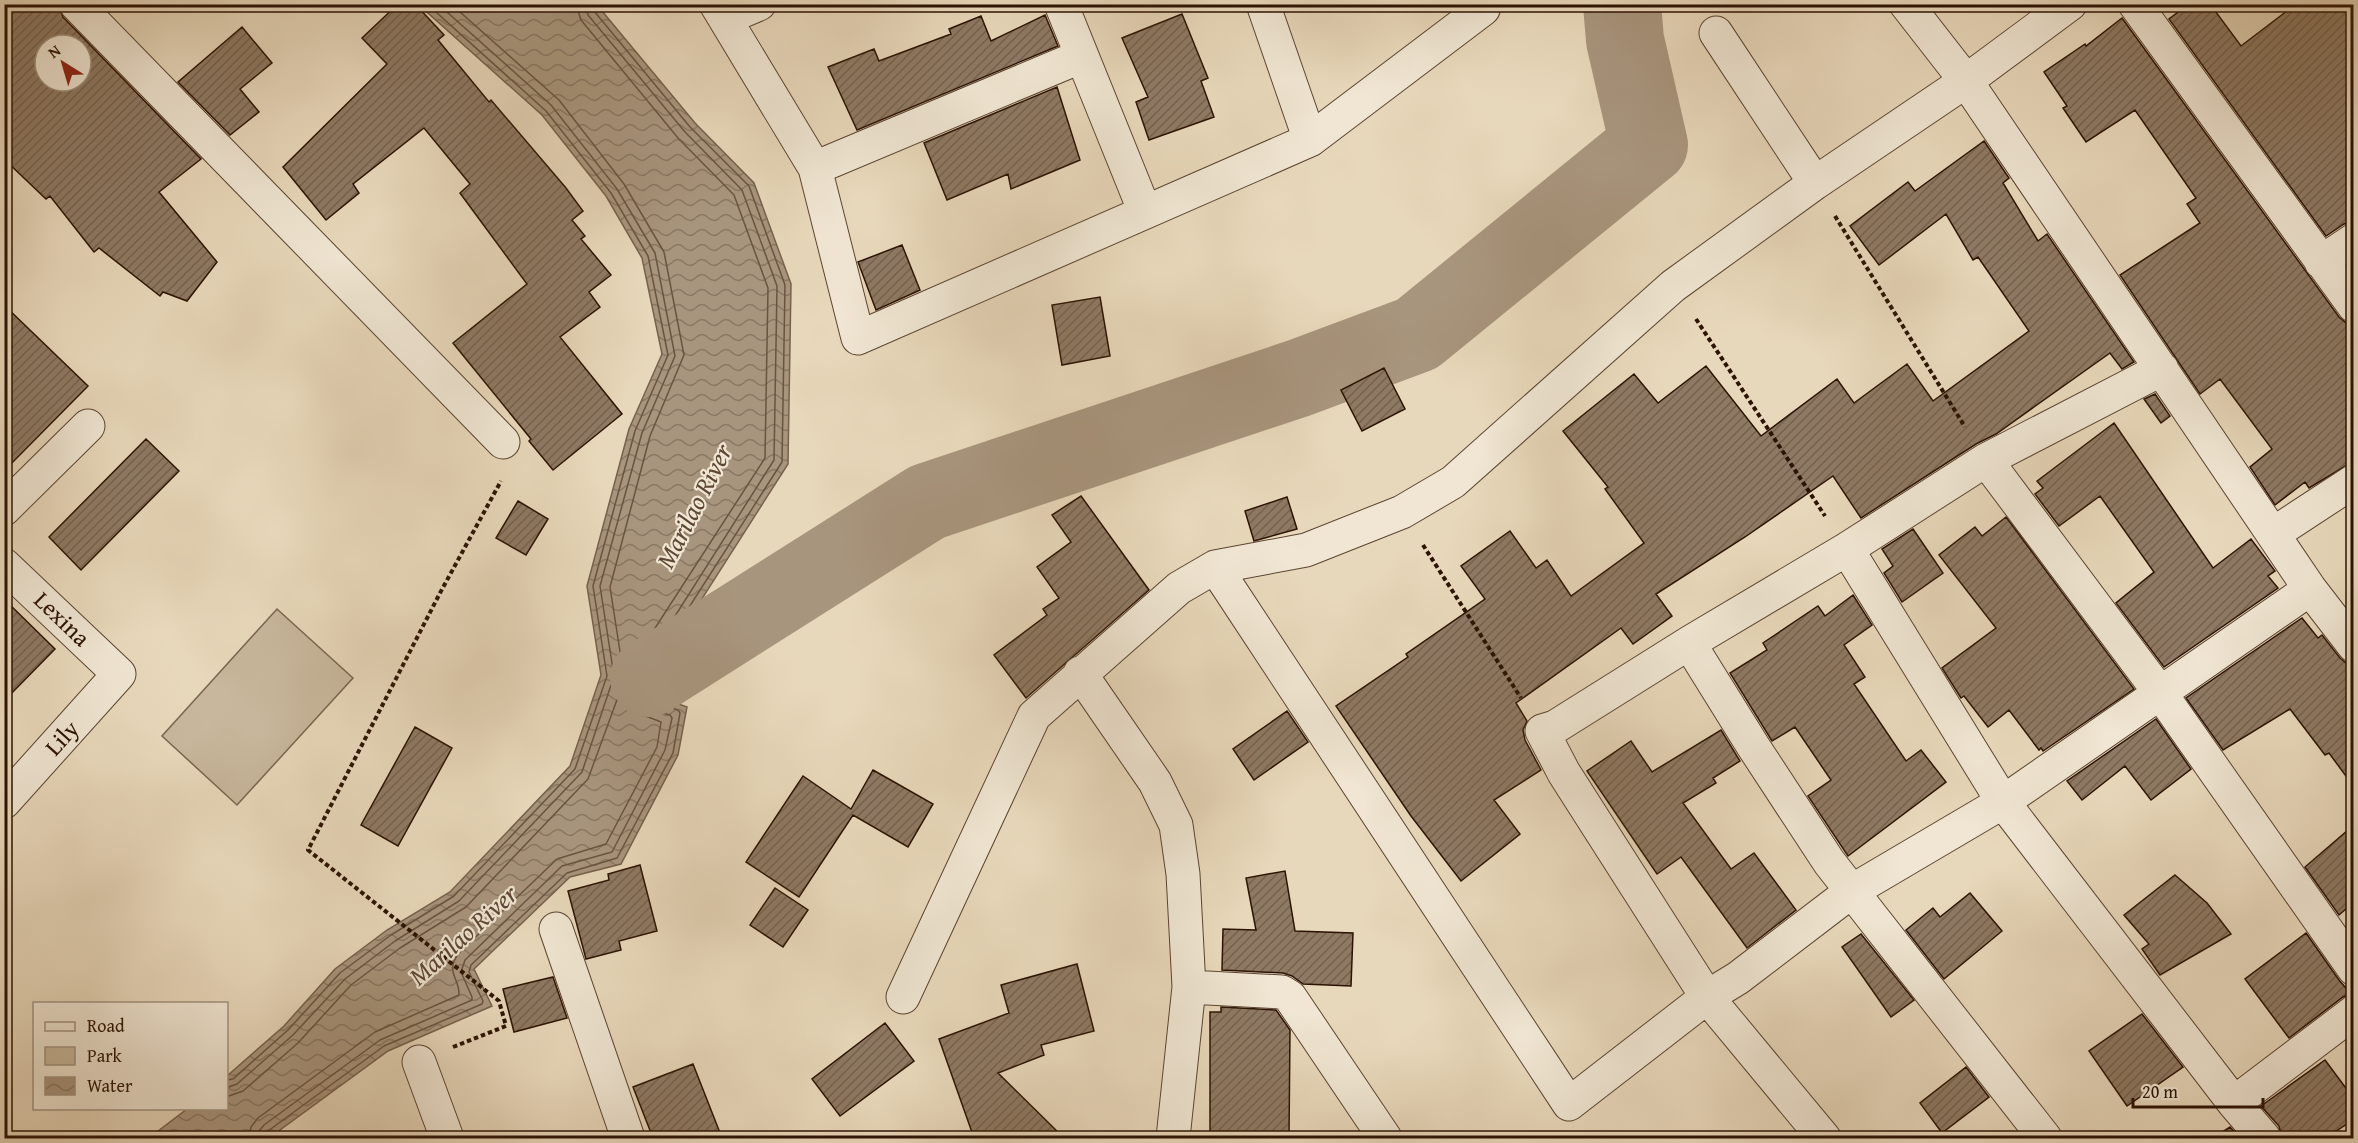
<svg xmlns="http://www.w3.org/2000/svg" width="2358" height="1143" font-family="'Gentium Book Plus',serif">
	<defs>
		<pattern id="water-waves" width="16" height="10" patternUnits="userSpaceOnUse" patternTransform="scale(1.5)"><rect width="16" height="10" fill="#a8957d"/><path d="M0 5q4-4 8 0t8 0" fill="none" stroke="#897864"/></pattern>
		<pattern id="building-hatch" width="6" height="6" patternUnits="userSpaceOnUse" patternTransform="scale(1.5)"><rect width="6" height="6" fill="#8e7963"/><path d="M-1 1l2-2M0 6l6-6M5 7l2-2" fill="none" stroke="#74624f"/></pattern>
	</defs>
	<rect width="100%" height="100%" fill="#e8d8bb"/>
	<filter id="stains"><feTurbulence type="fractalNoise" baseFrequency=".00333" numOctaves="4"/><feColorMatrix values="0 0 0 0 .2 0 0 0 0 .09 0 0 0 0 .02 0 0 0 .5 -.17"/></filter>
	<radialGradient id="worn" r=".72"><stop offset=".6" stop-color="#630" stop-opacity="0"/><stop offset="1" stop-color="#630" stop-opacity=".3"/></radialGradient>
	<path fill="#c8b79c" stroke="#7a6550" stroke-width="1.5" d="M 277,609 L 353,678 L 237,805 L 162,736 Z"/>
	<path fill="url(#water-waves)" stroke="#76614d" stroke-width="1.5" d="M 419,5 L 597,5 L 695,123 L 754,183 L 791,284 L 788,464 L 643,691 L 687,707 L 678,755 L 621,864 L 570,877 L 474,969 L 492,1006 L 388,1051 L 269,1138 L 149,1138 L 187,1109 L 226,1108 L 227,1076 L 284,1026 L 335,969 L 387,930 L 450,892 L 570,766 L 601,675 L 587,586 L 629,429 L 662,354 L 642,258 L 606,196 L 542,115 Z"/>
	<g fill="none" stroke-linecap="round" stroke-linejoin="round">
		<path stroke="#6a5440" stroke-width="1.5" d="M 451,4 L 559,100 L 624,184 L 664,252 L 684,355 L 650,436 L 610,587 L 623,671 L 626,673 L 765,458 L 768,288 L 734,195 L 678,138 L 581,20 L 576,4
			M 226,1080 L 233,1079 L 288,1030 L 340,973 L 391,935 L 454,896 L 575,769 L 607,676 L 593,586 L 635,431 L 668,355 L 648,256 L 611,193 L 546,111 L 427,4
			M 226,1088 L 237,1084 L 293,1035 L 345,979 L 395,941 L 459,901 L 582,772 L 614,676 L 600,586 L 642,433 L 675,356 L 655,253 L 617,189 L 551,105 L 438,4
			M 226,1097 L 243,1091 L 298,1043 L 351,985 L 400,948 L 466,907 L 588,779 L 618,697 L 622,697 C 630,713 645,715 661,722 L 657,747 L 606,844 L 557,859 L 459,953 C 444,972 460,978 459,995 L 375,1032 L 258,1118 L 251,1127 L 249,1138
			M 258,1138 L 259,1131 L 264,1125 L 380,1040 L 472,1000 L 472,997 L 461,972 L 465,960 L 562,866 L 612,852 L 665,750 L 672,718 L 670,715 C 654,710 626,706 632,684 L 774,460 L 777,286 L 742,190 L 685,132 L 588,15 L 585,4
			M 266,1138 L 268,1131 L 384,1046 L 482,1004 L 483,1001 L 469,972 L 471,965 L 567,873 L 617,858 L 673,753 L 680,713 L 678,710 L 641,697 L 638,693 L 638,687 L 782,462 L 785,285 L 749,186 L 690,127 L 594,11 L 593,4"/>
		<path stroke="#a8957d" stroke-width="78" d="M 649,678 L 927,502 L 1299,378 L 1417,334 L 1649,145 L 1625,40 L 1622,4"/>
	</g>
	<path fill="url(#building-hatch)" stroke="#2c1304" stroke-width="1.5" fill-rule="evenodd" d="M 4,4 L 58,4 L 63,17 L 201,159 L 159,192 L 217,262 L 187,301 L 163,292 L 160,296 L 99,248 L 94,252 L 50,196 L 46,199 L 4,159 ZM 45,45 L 81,45 L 81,81 L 45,81 Z
		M 398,4 L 415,4 L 444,35 L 438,40 L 489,102 L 491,100 L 566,188 L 583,211 L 572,220 L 585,236 L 581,239 L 611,275 L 589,292 L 600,307 L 560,337 L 622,414 L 553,470 L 529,441 L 531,439 L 453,343 L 527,284 L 460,193 L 470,184 L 424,128 L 353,184 L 359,193 L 326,220 L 283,167 L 387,64 L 362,38 Z
		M 2189,4 L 2210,4 L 2241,46 L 2296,4 L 2354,4 L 2354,221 L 2344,224 L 2326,236 L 2169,19 Z
		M 1182,14 L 1208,78 L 1201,81 L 1214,117 L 1149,140 L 1136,102 L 1148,97 L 1122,38 Z
		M 1045,15 L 1058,46 L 857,130 L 828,67 L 874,49 L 879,61 L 951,34 L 949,29 L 981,16 L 991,41 Z
		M 2122,18 L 2339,317 L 2346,323 L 2354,324 L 2354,461 L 2309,488 L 2305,482 L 2275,505 L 2250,467 L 2272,449 L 2220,379 L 2200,394 L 2120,275 L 2200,223 L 2187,204 L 2196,198 L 2135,110 L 2086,142 L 2063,108 L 2067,106 L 2044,72 L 2085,44 L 2086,46 Z
		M 242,27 L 272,63 L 240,89 L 259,112 L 230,135 L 178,82 Z
		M 1057,87 L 1080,160 L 1011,189 L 1008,174 L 947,200 L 924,143 Z
		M 1984,141 L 2009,178 L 2003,183 L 2038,241 L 2047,234 L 2134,362 L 2122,369 L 2110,353 L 1996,434 L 1976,444 L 1861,518 L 1833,476 L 1745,537 L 1656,594 L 1672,616 L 1633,644 L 1621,628 L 1516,703 L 1527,721 L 1523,730 L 1525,740 L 1541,770 L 1494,800 L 1520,834 L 1461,881 L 1411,816 L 1336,706 L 1408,657 L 1406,654 L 1485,599 L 1461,566 L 1510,531 L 1536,568 L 1547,560 L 1571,596 L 1644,543 L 1605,489 L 1608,487 L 1563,431 L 1634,374 L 1658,403 L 1706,366 L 1761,436 L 1837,379 L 1854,403 L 1907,364 L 1933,401 L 2029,331 L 1978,257 L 1973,260 L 1946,214 L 1879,265 L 1850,226 L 1908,182 L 1915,191 Z
		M 902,245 L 920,290 L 876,310 L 858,262 Z
		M 1100,297 L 1110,356 L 1062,365 L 1052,305 Z
		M 4,305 L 88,386 L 4,471 Z
		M 1384,368 L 1405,409 L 1362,431 L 1341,390 Z
		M 2155,394 L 2170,416 L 2161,423 L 2144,399 Z
		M 2114,423 L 2213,568 L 2251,539 L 2275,571 L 2268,576 L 2278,588 L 2164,667 L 2116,603 L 2154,572 L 2100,496 L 2059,526 L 2035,494 L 2043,488 L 2037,481 Z
		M 146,439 L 179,471 L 81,570 L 49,537 Z
		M 1081,496 L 1149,590 L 1026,698 L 994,655 L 1047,615 L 1043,609 L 1059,598 L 1037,567 L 1071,542 L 1052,515 Z
		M 1287,497 L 1297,529 L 1254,541 L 1245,511 Z
		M 518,501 L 548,519 L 526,555 L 496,538 Z
		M 2006,517 L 2134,689 L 2043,751 L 2041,748 L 2039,750 L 2009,710 L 1988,727 L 1964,696 L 1961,698 L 1942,668 L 1996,628 L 1939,555 L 1975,527 L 1982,536 Z
		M 1913,529 L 1943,573 L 1902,602 L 1884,573 L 1893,566 L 1882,549 Z
		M 1853,595 L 1872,625 L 1844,645 L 1865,677 L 1854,684 L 1906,761 L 1921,750 L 1946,782 L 1848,856 L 1808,796 L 1831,780 L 1795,727 L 1772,741 L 1730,673 L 1767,650 L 1763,643 L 1818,606 L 1825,616 Z
		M 4,599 L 55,649 L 4,701 Z
		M 2302,618 L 2318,638 L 2322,635 L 2340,658 L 2346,663 L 2354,664 L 2354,787 L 2329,753 L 2325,755 L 2290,709 L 2223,750 L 2186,698 Z
		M 1287,711 L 1308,742 L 1254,780 L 1233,749 Z
		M 2156,719 L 2191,769 L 2151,800 L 2125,766 L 2082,800 L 2067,781 Z
		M 415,727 L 452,748 L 398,846 L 361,825 Z
		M 1721,730 L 1740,761 L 1713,778 L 1716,783 L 1683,803 L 1731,869 L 1754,853 L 1796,910 L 1747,948 L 1681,857 L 1657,874 L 1587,771 L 1631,741 L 1652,772 Z
		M 873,770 L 933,804 L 908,847 L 853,815 L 799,897 L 746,862 L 803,776 L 851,809 Z
		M 2354,825 L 2354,902 L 2339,915 L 2305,867 Z
		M 640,865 L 657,931 L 619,941 L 621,950 L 586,959 L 568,891 L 609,880 L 608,874 Z
		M 1285,871 L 1295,931 L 1353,933 L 1351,986 L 1303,984 L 1292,976 L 1283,973 L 1222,970 L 1223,929 L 1256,930 L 1246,878 Z
		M 2175,875 L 2207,903 L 2231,934 L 2160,975 L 2142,949 L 2149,944 L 2124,915 Z
		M 775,888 L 808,910 L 783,947 L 750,925 Z
		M 1970,893 L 2002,931 L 1944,979 L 1906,930 L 1933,908 L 1940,917 Z
		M 2306,933 L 2339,980 L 2351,994 L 2343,997 L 2289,1038 L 2245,979 Z
		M 1861,934 L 1914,1000 L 1891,1017 L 1842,947 Z
		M 1077,964 L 1094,1031 L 1041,1045 L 1044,1055 L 998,1073 L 1064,1138 L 974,1138 L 939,1039 L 1009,1013 L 1001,985 Z
		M 553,977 L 567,1018 L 514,1032 L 503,989 Z
		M 1221,1007 L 1276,1010 L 1290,1030 L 1289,1138 L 1210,1138 L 1210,1012 L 1221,1012 Z
		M 2142,1014 L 2183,1067 L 2127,1106 L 2089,1051 Z
		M 885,1023 L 914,1061 L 840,1116 L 812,1079 Z
		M 2325,1060 L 2354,1099 L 2354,1119 L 2326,1138 L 2282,1138 L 2279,1126 L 2261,1106 Z
		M 693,1064 L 722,1138 L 653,1138 L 633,1087 Z
		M 1966,1067 L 1989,1097 L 1942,1133 L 1920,1103 Z
		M 2230,1127 L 2240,1138 L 2213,1138 Z"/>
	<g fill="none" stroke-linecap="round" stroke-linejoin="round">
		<defs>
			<path id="minor" d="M 76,4 L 503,442
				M 716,4 L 815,168 L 858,338 L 1310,140 L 1483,9 L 1482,4
				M 1061,4 L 1145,212
				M 1263,4 L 1310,140
				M 1906,4 L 1966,81 L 2310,589 L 2354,646
				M 2135,4 L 2354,306
				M 726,18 L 759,4
				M 1716,33 L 1815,183
				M 815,168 L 1082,56
				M 2321,262 L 2354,240
				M 1986,460 L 2161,694 L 2354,969
				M 4,509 L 88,426
				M 2273,534 L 2354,481
				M 1847,549 L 2003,802 L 2234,1103 L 2264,1138
				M 4,565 L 119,674 L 4,802
				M 1215,567 L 1569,1104 L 1707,997 L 1738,978 L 1852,891 L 2003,802 L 2310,589
				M 1689,643 L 1753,746 L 1829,862 L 2045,1138
				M 1080,673 L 1155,782 L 1176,825 L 1183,874 L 1189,987 L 1173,1138
				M 556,929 L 628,1138
				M 1189,987 L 1282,992 L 1290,997 L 1385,1138
				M 903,997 L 1034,716 L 1179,588 L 1215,567 L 1306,550 L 1402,512 L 1453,482 L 1673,286 L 1815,183 L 1966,81 L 2070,4
				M 419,1062 L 447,1138
				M 2234,1103 L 2354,1012
				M 1824,1138 L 1707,997 L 1564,773 L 1542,731 L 1555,727 L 1689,643 L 1847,549 L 1986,460 L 2162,369"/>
		</defs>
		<use href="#minor" stroke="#5b4432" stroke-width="35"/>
		<path stroke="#2c1304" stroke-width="4" stroke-dasharray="4.5 3" stroke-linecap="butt" d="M 1835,216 L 1965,427
			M 1696,319 L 1825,516
			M 1423,545 L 1521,698
			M 453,1047 L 506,1026 L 499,1001 L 308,850 L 440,593 L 501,481"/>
		<use href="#minor" stroke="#f0e6d3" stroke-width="33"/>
	</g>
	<g text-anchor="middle" stroke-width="4.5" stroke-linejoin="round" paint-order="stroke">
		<g font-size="24" fill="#2c1304" stroke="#f0e6d3">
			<text transform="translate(62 619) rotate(44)" y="8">Lexina</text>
			<text transform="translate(62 738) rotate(-48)" y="8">Lily</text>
		</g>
		<g font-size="26" font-style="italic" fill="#5e4734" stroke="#f0e6d3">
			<text transform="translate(694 506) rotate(-63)" y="9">Marilao River</text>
			<text transform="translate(463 935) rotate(-42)" y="9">Marilao River</text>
		</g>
	</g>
	<rect width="2358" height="1143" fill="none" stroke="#e8d8bb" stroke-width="24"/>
	<rect x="6" y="6" width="2346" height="1131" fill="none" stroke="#2c1304" stroke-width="3"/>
	<rect x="12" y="12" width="2334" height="1119" fill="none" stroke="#2c1304" stroke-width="1.5"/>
	<rect x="33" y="1002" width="195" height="108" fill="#f0e6d3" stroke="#a29280" stroke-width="1.5"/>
	<rect x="45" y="1022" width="30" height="9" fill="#f0e6d3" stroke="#a29280" stroke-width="1.5"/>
	<text x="87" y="1032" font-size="18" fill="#2c1304">Road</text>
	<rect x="45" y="1047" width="30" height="18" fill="#c8b79c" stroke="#a29280" stroke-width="1.5"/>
	<text x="87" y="1062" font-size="18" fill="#2c1304">Park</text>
	<rect x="45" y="1077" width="30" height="18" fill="url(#water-waves)" stroke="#a29280" stroke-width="1.5"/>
	<text x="87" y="1092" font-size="18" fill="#2c1304">Water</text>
	<g transform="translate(63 63) rotate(323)"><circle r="28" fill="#f0e6d3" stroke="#a29280" stroke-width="1.5"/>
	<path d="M0-4.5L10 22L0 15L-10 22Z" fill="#8f2418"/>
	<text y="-9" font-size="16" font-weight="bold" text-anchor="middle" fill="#2c1304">N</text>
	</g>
	<path d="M2133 1098v9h130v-9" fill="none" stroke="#2c1304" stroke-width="3"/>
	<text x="2142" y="1098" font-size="18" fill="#2c1304" stroke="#f0e6d3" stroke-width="4.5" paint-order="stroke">20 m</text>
	<rect width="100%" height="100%" filter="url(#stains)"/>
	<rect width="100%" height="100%" fill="url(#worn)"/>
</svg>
